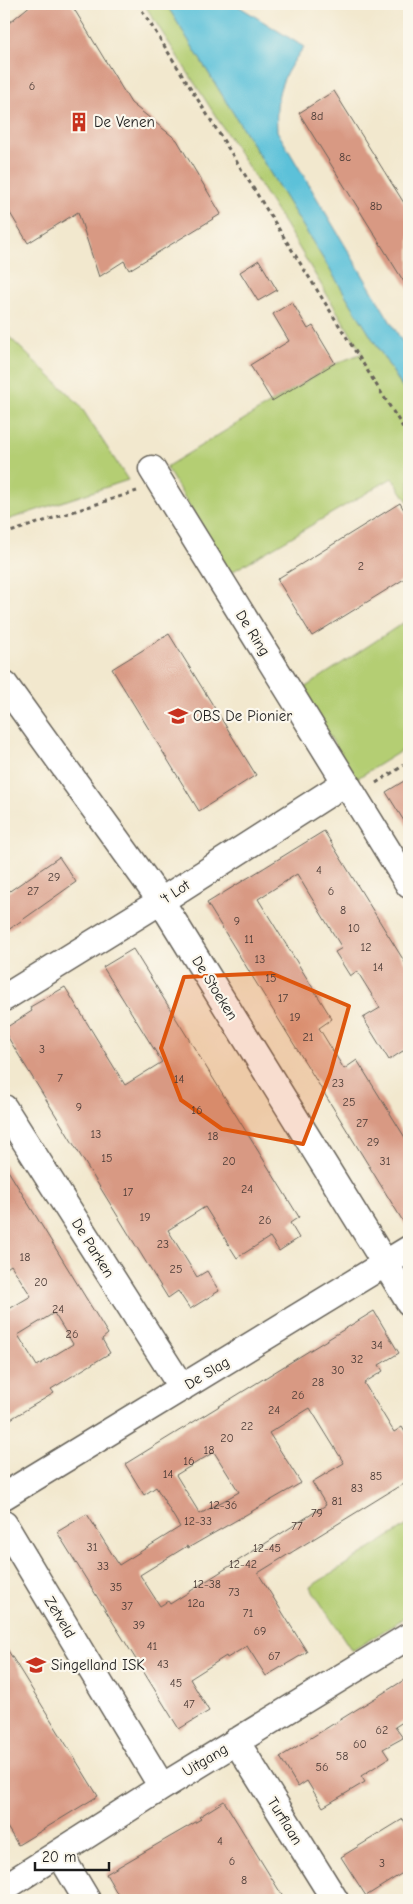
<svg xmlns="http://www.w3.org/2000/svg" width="413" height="1904" font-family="'Comic Neue',sans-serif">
	<rect width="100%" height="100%" fill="#fbf7ec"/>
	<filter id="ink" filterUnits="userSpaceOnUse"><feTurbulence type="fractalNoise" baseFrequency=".02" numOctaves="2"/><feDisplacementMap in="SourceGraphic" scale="10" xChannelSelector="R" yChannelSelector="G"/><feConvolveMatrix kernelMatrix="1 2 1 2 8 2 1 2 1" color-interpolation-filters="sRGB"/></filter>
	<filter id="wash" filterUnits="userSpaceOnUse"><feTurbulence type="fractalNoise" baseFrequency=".0096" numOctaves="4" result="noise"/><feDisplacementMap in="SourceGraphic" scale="20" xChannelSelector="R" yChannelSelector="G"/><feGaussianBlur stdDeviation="1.12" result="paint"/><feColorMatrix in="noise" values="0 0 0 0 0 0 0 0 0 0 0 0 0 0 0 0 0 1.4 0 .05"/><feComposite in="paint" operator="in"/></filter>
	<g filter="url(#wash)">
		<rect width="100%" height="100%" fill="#f2e8ce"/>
		<path fill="#b4ce73" stroke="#687548" d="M 144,4 L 166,4 L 409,398 L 409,503 L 392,478 L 230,573 L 166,467 L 333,365 L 362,353 L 286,226 Z
			M 4,332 L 79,404 L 128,480 L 4,521 Z
			M 409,619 L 409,746 L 356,779 L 301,690 Z
			M 409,1524 L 409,1615 L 352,1651 L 310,1587 Z"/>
		<path fill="#5bc1d9" stroke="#3c6e7a" d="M 166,4 L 235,4 L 304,47 C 281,78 275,92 277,131 L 409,353 L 409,398 Z"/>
		<g id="blocks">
			<path fill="#d89983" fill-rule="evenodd" d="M 32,4 L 71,4 L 131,103 L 177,140 L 221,214 L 129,270 L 124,261 L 99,277 L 78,212 L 28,243 L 4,203 L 4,27 Z
				M 334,91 L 409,211 L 409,290 L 299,113 Z
				M 259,260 L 277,290 L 258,301 L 240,272 Z
				M 292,302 L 308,329 L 313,326 L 335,363 L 272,401 L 250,365 L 289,341 L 273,314 Z
				M 400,503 L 409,519 L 409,576 L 312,636 L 277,579 Z
				M 169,634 L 256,775 L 199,811 L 112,669 Z
				M 409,778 L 409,829 L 386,792 Z
				M 324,831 L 409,969 L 409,1047 L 389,1060 L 363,1018 L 380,1008 L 357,971 L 350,976 L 335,952 L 342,948 L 297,874 L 258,899 L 332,1019 L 319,1028 L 344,1069 L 357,1060 L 409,1144 L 409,1231 L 207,903 Z
				M 59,857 L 76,882 L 4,933 L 4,895 Z
				M 133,949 L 299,1217 L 290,1223 L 299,1238 L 279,1251 L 270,1237 L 237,1258 L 205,1207 L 168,1230 L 197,1277 L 207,1271 L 219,1291 L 190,1309 L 178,1291 L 168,1298 L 4,1031 L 4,1029 L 32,1011 L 30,1007 L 65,987 L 125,1085 L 162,1062 L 103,967 Z
				M 4,1164 L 108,1334 L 102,1339 L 110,1353 L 51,1389 L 54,1393 L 4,1423 L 4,1312 L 31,1296 L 11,1265 L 4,1270 ZM 54,1313 L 73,1344 L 37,1366 L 18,1335 Z
				M 374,1311 L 399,1353 L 379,1365 L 383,1371 L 364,1383 L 394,1432 L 402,1427 L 409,1439 L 409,1480 L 258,1573 L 307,1652 L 266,1676 L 247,1646 L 227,1658 L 226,1656 L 190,1679 L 209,1711 L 179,1729 L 57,1532 L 87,1514 L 119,1565 L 180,1527 L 156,1487 L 144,1495 L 125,1464 ZM 310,1408 L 344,1463 L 312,1482 L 326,1505 L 170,1604 L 168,1601 L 160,1606 L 140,1575 L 187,1546 L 188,1548 L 301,1483 L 269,1433 ZM 214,1452 L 239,1492 L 200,1514 L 176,1475 Z
				M 4,1644 L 98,1796 L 18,1845 L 4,1822 Z
				M 409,1677 L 409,1718 L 395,1727 L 403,1738 L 383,1749 L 389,1758 L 361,1776 L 365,1782 L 323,1807 L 307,1781 L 298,1787 L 280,1757 Z
				M 224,1801 L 285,1900 L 121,1900 L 106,1874 L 201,1819 L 199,1817 Z
				M 403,1819 L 409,1830 L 409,1869 L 366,1896 L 341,1857 Z"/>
		</g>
	</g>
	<g filter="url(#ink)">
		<use href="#blocks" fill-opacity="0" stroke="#67635a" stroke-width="1"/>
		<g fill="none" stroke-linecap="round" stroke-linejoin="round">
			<defs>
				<path id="street" d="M 152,469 L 409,885
					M 4,686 L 5,685 L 161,901 L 409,1302
					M 4,998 L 161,901 L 345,783
					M 4,1108 L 182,1388
					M 4,1496 L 409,1249
					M 4,1524 L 162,1787
					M 236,1741 L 335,1900
					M 59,1853 L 87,1900
					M 4,1888 L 162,1787 L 409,1636"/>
			</defs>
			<use href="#street" stroke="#67635a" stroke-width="29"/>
			<path stroke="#67635a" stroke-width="3" stroke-dasharray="4 4" stroke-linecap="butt" d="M 138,4 L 409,437
				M 4,534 L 137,491
				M 376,783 L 409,762"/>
			<use href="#street" stroke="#fff" stroke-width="26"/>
		</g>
	</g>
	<path fill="#de560d" fill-opacity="0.2" stroke="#de560d" stroke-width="4" stroke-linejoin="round" d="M 271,973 L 349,1006 L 330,1074 L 303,1144 L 222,1129 L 181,1100 L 161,1048 L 184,977 Z"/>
	<defs>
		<symbol id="building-bare" viewBox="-9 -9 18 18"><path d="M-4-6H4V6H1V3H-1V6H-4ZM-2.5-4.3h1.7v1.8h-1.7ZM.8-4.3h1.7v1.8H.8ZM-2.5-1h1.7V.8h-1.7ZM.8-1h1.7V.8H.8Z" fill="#c8321e" stroke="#fbf7ec" stroke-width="2.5" paint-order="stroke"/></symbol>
		<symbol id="school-bare" viewBox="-9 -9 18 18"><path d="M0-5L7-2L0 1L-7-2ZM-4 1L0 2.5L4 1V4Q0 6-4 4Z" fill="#c8321e" stroke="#fbf7ec" stroke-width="2.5" paint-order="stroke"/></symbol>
	</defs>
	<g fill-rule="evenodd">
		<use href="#building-bare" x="65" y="108" width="28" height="28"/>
		<use href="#school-bare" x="164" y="702" width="28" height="28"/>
		<use href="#school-bare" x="22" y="1651" width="28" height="28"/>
	</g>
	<g text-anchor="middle" stroke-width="4.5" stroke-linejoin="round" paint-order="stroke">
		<g font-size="12" fill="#4b3b36">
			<text x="32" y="90">6</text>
			<text x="317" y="120">8d</text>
			<text x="345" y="161">8c</text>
			<text x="376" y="210">8b</text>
			<text x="361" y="570">2</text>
			<text x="319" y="874">4</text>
			<text x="54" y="881">29</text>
			<text x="33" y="895">27</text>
			<text x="331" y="895">6</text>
			<text x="343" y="914">8</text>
			<text x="237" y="925">9</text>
			<text x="354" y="932">10</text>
			<text x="249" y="943">11</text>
			<text x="366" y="951">12</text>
			<text x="260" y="963">13</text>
			<text x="378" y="971">14</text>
			<text x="271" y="982">15</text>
			<text x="283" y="1002">17</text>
			<text x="295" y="1021">19</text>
			<text x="308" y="1041">21</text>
			<text x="42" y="1053">3</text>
			<text x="60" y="1082">7</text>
			<text x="179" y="1083">14</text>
			<text x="338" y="1087">23</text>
			<text x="349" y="1106">25</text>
			<text x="79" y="1111">9</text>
			<text x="197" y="1114">16</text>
			<text x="362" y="1127">27</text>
			<text x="96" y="1138">13</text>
			<text x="213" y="1140">18</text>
			<text x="373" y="1146">29</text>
			<text x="107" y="1162">15</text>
			<text x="229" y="1165">20</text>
			<text x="385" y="1165">31</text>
			<text x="247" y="1193">24</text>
			<text x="128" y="1196">17</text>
			<text x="145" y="1221">19</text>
			<text x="265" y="1224">26</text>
			<text x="163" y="1248">23</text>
			<text x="25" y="1261">18</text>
			<text x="176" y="1273">25</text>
			<text x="41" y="1286">20</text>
			<text x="58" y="1313">24</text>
			<text x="72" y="1338">26</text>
			<text x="377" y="1349">34</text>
			<text x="357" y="1363">32</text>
			<text x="338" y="1374">30</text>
			<text x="318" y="1386">28</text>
			<text x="298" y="1399">26</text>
			<text x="274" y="1414">24</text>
			<text x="247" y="1430">22</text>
			<text x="227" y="1442">20</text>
			<text x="209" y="1454">18</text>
			<text x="189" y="1465">16</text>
			<text x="168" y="1478">14</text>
			<text x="376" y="1480">85</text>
			<text x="357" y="1492">83</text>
			<text x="337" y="1505">81</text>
			<text x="223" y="1509">12-36</text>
			<text x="317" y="1517">79</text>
			<text x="198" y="1525">12-33</text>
			<text x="297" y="1530">77</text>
			<text x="92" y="1551">31</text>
			<text x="267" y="1552">12-45</text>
			<text x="243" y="1568">12-42</text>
			<text x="103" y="1570">33</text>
			<text x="207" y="1588">12-38</text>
			<text x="116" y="1591">35</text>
			<text x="234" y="1596">73</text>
			<text x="196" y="1607">12a</text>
			<text x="127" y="1610">37</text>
			<text x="248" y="1617">71</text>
			<text x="139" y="1629">39</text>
			<text x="260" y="1635">69</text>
			<text x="152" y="1650">41</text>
			<text x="274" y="1660">67</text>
			<text x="163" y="1668">43</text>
			<text x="176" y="1687">45</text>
			<text x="189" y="1708">47</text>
			<text x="382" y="1734">62</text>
			<text x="360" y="1748">60</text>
			<text x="342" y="1760">58</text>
			<text x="322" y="1771">56</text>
			<text x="220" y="1845">4</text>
			<text x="232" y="1865">6</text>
			<text x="382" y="1867">3</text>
			<text x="244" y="1884">8</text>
		</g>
		<g font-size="15" fill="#1c1c1c" stroke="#fbf7ec" text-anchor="start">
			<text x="94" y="127">De Venen</text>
			<text x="193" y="721">OBS De Pionier</text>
			<text x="51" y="1670">Singelland ISK</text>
		</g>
		<g font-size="15" fill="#1c1c1c" stroke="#fbf7ec">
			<text transform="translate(253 633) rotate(58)" y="5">De Ring</text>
			<text transform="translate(175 892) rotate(-33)" y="5">'t Lot</text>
			<text transform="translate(215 988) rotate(58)" y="5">De Stoeken</text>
			<text transform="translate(93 1248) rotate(58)" y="5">De Parken</text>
			<text transform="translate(207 1373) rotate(-31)" y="5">De Slag</text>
			<text transform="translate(60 1617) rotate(59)" y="5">Zetveld</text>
			<text transform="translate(205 1760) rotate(-31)" y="5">Uitgang</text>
			<text transform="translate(285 1821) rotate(58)" y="5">Turflaan</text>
		</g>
	</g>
	<rect width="413" height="1904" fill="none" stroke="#fbf7ec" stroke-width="20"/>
	<path d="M35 1862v8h74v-8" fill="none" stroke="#1c1c1c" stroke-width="2.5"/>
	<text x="42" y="1862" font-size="15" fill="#1c1c1c" stroke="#fbf7ec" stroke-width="4" paint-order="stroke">20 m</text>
</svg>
